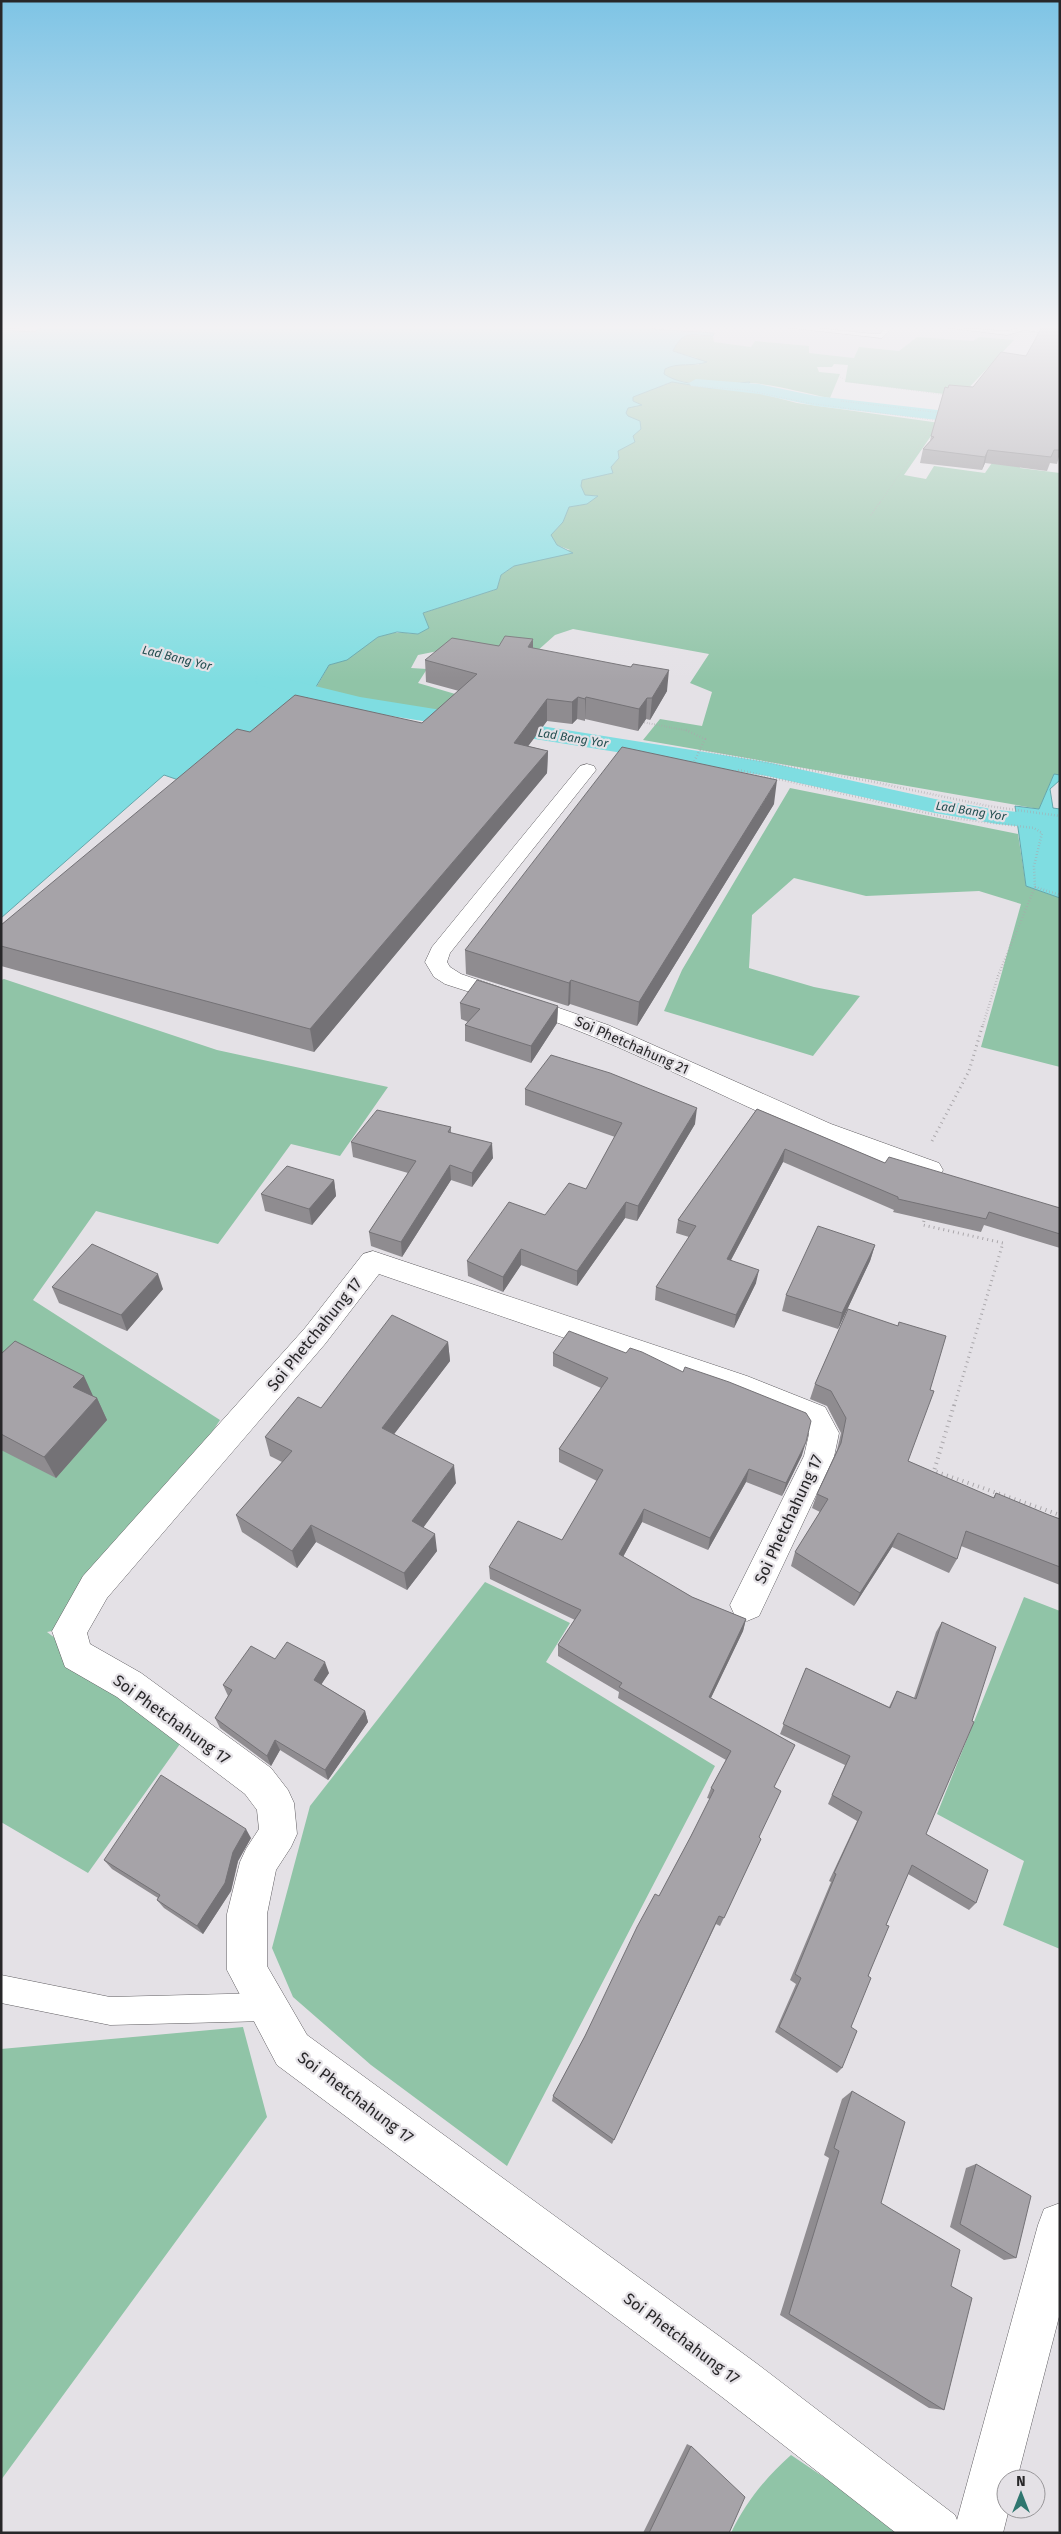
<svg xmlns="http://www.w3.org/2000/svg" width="1061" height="2534" font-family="'Fira Sans',sans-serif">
	<rect width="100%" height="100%" fill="#e4e1e6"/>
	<path fill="#dad4df" d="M 653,327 L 840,327 L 869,330 L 871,327 L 963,327 L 1015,330 L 1014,340 L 979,337 L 973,341 L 917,337 L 899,351 L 860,347 L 855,358 L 809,353 L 809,347 L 755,341 L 751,347 L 714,342 L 714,334 L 651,329 Z"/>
	<path fill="#90c4a7" d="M 685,335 L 713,336 L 714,342 L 751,347 L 755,341 L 809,346 L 809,353 L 854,358 L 859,347 L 899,351 L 917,337 L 973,341 L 979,337 L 1014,340 L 961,396 L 845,382 L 848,365 L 834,364 L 832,367 L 817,367 L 819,372 L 840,374 L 830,398 C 804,393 777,385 751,383 C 723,380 689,390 663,374 L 665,369 L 671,365 L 699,365 L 697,358 L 673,351 L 680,338 Z
		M 672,382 L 710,388 L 744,389 L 797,403 L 940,423 L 904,475 L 926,479 L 934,466 L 985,473 L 996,457 L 1018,459 L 1020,468 L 1060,473 L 1060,775 L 1054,774 L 1039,809 L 643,740 L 660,719 L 702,726 L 712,692 L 690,683 L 709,654 L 573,629 L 555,635 L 536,652 L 438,651 L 418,655 L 411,668 L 427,669 L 418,683 L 462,696 L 442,714 L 384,705 L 316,688 L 329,665 C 355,658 358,646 378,637 C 390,631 405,633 418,634 L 425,620 L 423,613 L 497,589 L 501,575 L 514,566 L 570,550 L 557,545 L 550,536 L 563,522 L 569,507 L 587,504 L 597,496 L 585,495 L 581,486 L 582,480 L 612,473 L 610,467 L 619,458 L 618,451 L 633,436 L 626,413 L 628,408 L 641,405 L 632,400 L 633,397 Z
		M 790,788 L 1018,834 L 1026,886 L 1060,898 L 1060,1067 L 981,1047 L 1021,904 L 979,891 L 866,896 L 794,878 L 752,915 L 749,968 L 814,987 L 860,996 L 813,1056 L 664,1011 L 682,970 Z
		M 4,979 L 217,1050 L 388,1087 L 340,1156 L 291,1144 L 218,1244 L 96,1211 L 33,1300 L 220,1420 L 86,1624 L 47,1632 L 185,1737 L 88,1873 L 1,1822 L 1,980 Z
		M 485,1582 L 570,1623 L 546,1662 L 715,1766 L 507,2166 L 371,2065 L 293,1997 L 272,1948 L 310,1806 Z
		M 1024,1597 L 1060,1611 L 1060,1949 L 1003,1925 L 1024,1861 L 937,1814 Z
		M 243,2027 L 267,2117 L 1,2480 L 1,2049 Z
		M 791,2455 L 840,2488 L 898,2533 L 731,2533 C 745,2503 767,2476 791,2455 Z"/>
	<path fill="#7fdde1" stroke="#65a6aa" d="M 42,327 L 653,327 L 652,329 L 714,333 L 713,336 C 692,335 683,330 673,351 L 707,362 C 693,367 678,362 665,369 L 664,374 C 686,389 724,384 750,382 L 744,389 L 710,388 L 672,382 L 633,397 L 633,401 L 642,405 L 628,408 L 626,413 L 628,416 L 640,421 L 641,429 L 633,436 L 635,442 L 618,451 L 619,458 L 611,467 L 613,473 L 582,480 L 581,486 L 585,495 L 598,496 L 587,504 L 569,507 L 563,522 L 551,535 L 557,545 L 573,553 L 514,566 L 501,575 L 497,589 L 423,613 L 429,628 L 418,634 L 397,632 L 378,637 L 347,660 L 329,665 L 313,692 L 253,752 L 193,785 L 164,775 L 1,918 L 1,330 L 34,332 Z
		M 1054,774 L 1060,775 L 1060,780 L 1050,789 L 1053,808 L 1060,809 L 1060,898 L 1026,886 L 1015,806 L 1039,809 Z"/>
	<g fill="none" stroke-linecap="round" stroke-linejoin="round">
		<path fill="#7fdde1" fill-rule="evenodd" d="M 696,379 L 759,384 L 816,396 L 1060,424 L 1060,434 L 816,406 L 759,394 L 691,386 L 689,383 Z
			M 266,674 L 360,697 L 767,762 L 935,799 L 997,810 L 1038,814 L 1060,821 L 1060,837 L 1033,828 L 997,824 L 935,813 L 767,776 L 360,711 L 258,685 L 255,680 L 258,675 Z"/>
		<defs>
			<path id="service" d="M 783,327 L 807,327 L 874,334 L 880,334 L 885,327 L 893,327 L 882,338 Z
				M 942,327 L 1007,331 L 1023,327 L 1032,328 L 1007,335 Z
				M 1,1975 L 110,1997 L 268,1993 L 278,1997 L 282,2007 L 278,2017 L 268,2021 L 110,2025 L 1,2003 Z"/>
			<path id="minor" d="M 1021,327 L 1060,330 L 1060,336 L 1026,330 Z
				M 587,764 L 594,766 L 596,770 L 450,953 L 447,962 L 450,967 L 461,974 L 608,1025 L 831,1124 L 939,1163 L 943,1170 L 939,1177 L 930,1179 C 829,1149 736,1100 640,1057 C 577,1028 511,1005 445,984 L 434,977 L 425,962 L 432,947 L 580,766 Z
				M 373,1251 L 747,1376 L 825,1407 L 839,1433 L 834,1457 L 759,1616 L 747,1621 L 735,1616 L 730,1605 L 804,1456 L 809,1434 L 803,1425 L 727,1394 L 379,1274 L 325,1344 L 107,1598 L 87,1633 L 90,1644 L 141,1673 L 271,1768 L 288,1790 L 294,1803 L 297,1834 L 291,1847 L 276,1870 L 267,1914 L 267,1966 L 307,2035 L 756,2363 L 955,2515 L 957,2520 L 1038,2225 L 1044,2209 L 1060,2203 L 1060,2313 L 1017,2479 L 1006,2479 L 1006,2509 L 1009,2509 L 1003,2533 L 896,2533 L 722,2397 L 277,2065 L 227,1970 L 227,1914 L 240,1862 L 246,1849 L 259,1829 L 257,1810 L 245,1794 L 117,1697 L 65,1667 L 52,1631 L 83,1576 L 305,1328 L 363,1254 Z"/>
		</defs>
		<use href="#service" stroke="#605e62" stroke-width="1"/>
		<use href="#minor" stroke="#605e62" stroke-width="1"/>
		<path stroke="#aaa7ab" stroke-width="1" stroke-dasharray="0.5 2" stroke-linecap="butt" d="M 57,331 L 64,327
			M 838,376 L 850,382 L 946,395
			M 665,384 L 746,390 L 808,403 L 939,421
			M 841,401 L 942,413
			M 879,504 L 936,421"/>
		<path stroke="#aaa7ab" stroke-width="2" stroke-dasharray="0.5 2" stroke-linecap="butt" d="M 871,515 L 880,502
			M 642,722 L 689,731"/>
		<path stroke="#aaa7ab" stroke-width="2.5" stroke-dasharray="0.5 2.5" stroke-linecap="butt" d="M 686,730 L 705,739 L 692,766
			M 700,750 L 869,781 L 988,806 L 1060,816
			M 733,773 L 739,770 L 945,817 L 1034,828 L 1042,833 L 1034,866 L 1035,887 L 998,976 L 983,1025
			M 1035,887 L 1060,895"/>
		<path stroke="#aaa7ab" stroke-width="3" stroke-dasharray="1 4" stroke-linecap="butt" d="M 932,1141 L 969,1071 L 983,1024
			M 925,1216 L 923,1225 L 1003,1243 L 954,1406"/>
		<path stroke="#aaa7ab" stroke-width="4" stroke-dasharray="1 4.5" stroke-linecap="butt" d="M 954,1405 L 934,1471 L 1060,1515"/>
		<use href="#service" fill="#fff" fill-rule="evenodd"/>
		<use href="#minor" fill="#fff" fill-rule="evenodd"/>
	</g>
	<path fill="#8f8c90" d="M 2,327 L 25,327 L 22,328 L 3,329 Z
		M 1060,327 L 1060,453 L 1057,464 L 1050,463 L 1047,471 L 985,463 L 982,470 L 920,463 L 923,449 L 930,441 L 931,436 L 973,387 L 1026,356 Z
		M 499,646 L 533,648 L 667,691 L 650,720 L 646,719 L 638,731 L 585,719 L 585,721 L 577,719 L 572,724 L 547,721 L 528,746 L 548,751 L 547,773 L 314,1052 L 1,966 L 1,925 L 250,732 L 422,723 L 459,691 L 426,682 L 425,660 Z
		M 774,804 L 637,1026 L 570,1004 L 568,1006 L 466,974 L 465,950 Z
		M 460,1003 L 558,1006 L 557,1023 L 531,1063 L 465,1041 L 465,1025 L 468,1022 L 461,1019 Z
		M 525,1089 L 695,1124 L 637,1221 L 625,1218 L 577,1286 L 521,1265 L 503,1292 L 468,1276 L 467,1261 L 545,1215 L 586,1189 L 615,1137 L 525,1105 Z
		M 757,1109 L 885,1163 L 1060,1208 L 1060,1248 L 984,1225 L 981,1232 L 893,1212 L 894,1210 L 783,1162 L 731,1260 L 756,1283 L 734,1328 L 655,1300 L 656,1287 L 689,1237 L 676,1233 L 678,1220 Z
		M 451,1127 L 451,1133 L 493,1158 L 472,1187 L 451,1180 L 402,1257 L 371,1246 L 369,1232 L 408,1173 L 353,1157 L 351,1142 Z
		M 334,1180 L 336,1196 L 312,1225 L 265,1211 L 261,1194 Z
		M 875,1245 L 870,1261 L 838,1329 L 782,1311 L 786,1295 Z
		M 52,1287 L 163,1289 L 127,1331 L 59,1303 Z
		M 848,1309 L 908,1461 L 993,1498 L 996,1493 L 1049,1515 L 1060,1519 L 1060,1585 L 961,1546 L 957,1559 L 949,1573 L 892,1547 L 854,1606 L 791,1566 L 795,1552 L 820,1512 L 812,1508 L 817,1494 L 837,1450 L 841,1433 L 827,1406 L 810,1399 L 815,1384 Z
		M 448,1342 L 450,1361 L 394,1434 L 456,1483 L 423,1527 L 437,1551 L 407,1590 L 316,1542 L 297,1568 L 242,1532 L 236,1515 L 282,1462 L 270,1456 L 265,1437 Z
		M 553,1353 L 802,1455 L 782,1496 L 746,1482 L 708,1550 L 642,1522 L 623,1557 L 692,1597 L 746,1619 L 743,1631 L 711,1698 L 795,1745 L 774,1787 L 759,1837 L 761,1839 L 720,1926 L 716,1924 L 612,2144 L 552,2101 L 553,2096 L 691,1836 L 710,1799 L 707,1798 L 711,1788 L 726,1760 L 618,1698 L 619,1692 L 558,1656 L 558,1645 L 575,1620 L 490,1579 L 489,1567 L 562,1540 L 597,1481 L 559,1462 L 559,1449 L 601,1388 L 553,1366 Z
		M 1,1354 L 97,1398 L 107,1420 L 56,1478 L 1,1450 Z
		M 942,1622 L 926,1834 L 976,1903 L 969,1910 L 908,1874 L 886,1925 L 851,2027 L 842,2068 L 837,2073 L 775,2032 L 796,1984 L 790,1980 L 831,1882 L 829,1881 L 857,1821 L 828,1804 L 845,1765 L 780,1734 L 806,1668 L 889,1707 L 897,1691 L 914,1698 L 936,1632 Z
		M 275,1659 L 329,1673 L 321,1684 L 365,1711 L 368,1722 L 328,1780 L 280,1750 L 271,1766 L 220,1728 L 215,1718 L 228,1696 L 223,1685 Z
		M 251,1838 L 238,1861 L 231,1891 L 203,1934 L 164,1908 L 157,1900 L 158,1898 L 112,1869 L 104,1860 Z
		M 852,2091 L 881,2203 L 951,2286 L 944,2410 L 929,2408 L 780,2315 L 829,2158 L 824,2155 L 842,2099 Z
		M 976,2164 L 1016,2258 L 1004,2260 L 950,2227 L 966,2168 Z
		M 687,2444 L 691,2446 L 729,2533 L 643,2533 Z"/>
	<path fill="#747276" d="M 988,450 L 985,463 L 982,470 L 985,457 Z
		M 533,639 L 533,660 L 528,647 Z
		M 669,670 L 667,691 L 650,720 L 652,698 Z
		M 578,697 L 577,719 L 572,724 L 572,702 Z
		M 586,697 L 585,719 L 585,721 L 585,699 Z
		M 647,698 L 646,719 L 638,731 L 639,709 Z
		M 547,699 L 547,721 L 514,765 L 514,743 Z
		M 548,751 L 547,773 L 314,1052 L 310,1029 Z
		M 777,780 L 774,804 L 637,1026 L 639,1002 Z
		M 571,980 L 570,1004 L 568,1006 L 569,983 Z
		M 558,1006 L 557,1023 L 531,1063 L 531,1046 Z
		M 697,1108 L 695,1124 L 637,1221 L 638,1206 Z
		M 492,1143 L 493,1158 L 472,1187 L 472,1173 Z
		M 785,1149 L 783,1162 L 725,1271 L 727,1259 Z
		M 450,1165 L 451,1180 L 402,1257 L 401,1242 Z
		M 334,1180 L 336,1196 L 312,1225 L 309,1209 Z
		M 626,1202 L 625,1218 L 577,1286 L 577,1271 Z
		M 875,1245 L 870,1261 L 838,1329 L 842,1313 Z
		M 521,1249 L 521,1265 L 503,1292 L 503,1277 Z
		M 759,1270 L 756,1283 L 734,1328 L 736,1315 Z
		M 158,1274 L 163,1289 L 127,1331 L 121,1315 Z
		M 448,1342 L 450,1361 L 385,1446 L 382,1428 Z
		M 84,1376 L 94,1398 L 73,1387 Z
		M 97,1398 L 107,1420 L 56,1478 L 44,1457 Z
		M 806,1442 L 802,1455 L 782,1496 L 786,1483 Z
		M 454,1465 L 456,1483 L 415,1539 L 412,1521 Z
		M 749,1469 L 746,1482 L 708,1550 L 710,1538 Z
		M 644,1509 L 642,1522 L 618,1566 L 619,1554 Z
		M 311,1525 L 316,1542 L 297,1568 L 292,1551 Z
		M 898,1533 L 892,1547 L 854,1606 L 860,1593 Z
		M 435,1534 L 437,1551 L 407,1590 L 404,1573 Z
		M 746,1619 L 743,1631 L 706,1708 L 709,1697 Z
		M 325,1662 L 329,1673 L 317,1691 L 314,1680 Z
		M 365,1711 L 368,1722 L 328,1780 L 325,1770 Z
		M 275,1740 L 280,1750 L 271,1766 L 267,1756 Z
		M 246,1829 L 251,1838 L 238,1861 L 231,1891 L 203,1934 L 197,1926 L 233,1852 Z"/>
	<path fill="#a6a3a8" stroke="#747276" d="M 1042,327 L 1060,327 L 1060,450 L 1054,450 L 1051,457 L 988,450 L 985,457 L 923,449 L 934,437 L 931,436 L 945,387 L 948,388 L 949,385 L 973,387 L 1001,352 L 1026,356 Z
		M 505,636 L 533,639 L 528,647 L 631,667 L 633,664 L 669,670 L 652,698 L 647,698 L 639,709 L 586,697 L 585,699 L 578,697 L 572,702 L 547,699 L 514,743 L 548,751 L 310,1029 L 1,946 L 1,925 L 237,729 L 250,732 L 295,695 L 422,723 L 477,674 L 425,660 L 452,638 L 499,646 Z
		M 622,747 L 777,780 L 639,1002 L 571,980 L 569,983 L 465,950 Z
		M 477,980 L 558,1006 L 531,1046 L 465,1025 L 480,1009 L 460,1003 Z
		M 551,1055 L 610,1073 L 697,1108 L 638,1206 L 626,1202 L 577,1271 L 521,1249 L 503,1277 L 467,1261 L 509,1202 L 545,1215 L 569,1183 L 586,1189 L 622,1123 L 525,1089 Z
		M 757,1109 L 885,1163 L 889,1157 L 1060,1208 L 1060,1234 L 989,1212 L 986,1219 L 898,1199 L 898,1197 L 785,1149 L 727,1259 L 759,1270 L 736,1315 L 656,1287 L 696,1226 L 678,1220 Z
		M 377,1110 L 451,1127 L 448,1132 L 492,1143 L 472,1173 L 450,1165 L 401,1242 L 369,1232 L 416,1161 L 351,1142 Z
		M 287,1166 L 334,1180 L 309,1209 L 261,1194 Z
		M 818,1226 L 875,1245 L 842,1313 L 786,1295 Z
		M 92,1244 L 158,1274 L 121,1315 L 52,1287 Z
		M 848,1309 L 898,1326 L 899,1322 L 946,1336 L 930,1390 L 934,1391 L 908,1461 L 994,1498 L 996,1493 L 1049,1515 L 1060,1519 L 1060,1567 L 966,1531 L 957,1559 L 898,1533 L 860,1593 L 795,1552 L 828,1499 L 817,1494 L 841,1443 L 846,1418 L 831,1391 L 815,1384 Z
		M 392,1315 L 448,1342 L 382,1428 L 454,1465 L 412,1521 L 435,1534 L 404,1573 L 311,1525 L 292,1551 L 236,1515 L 292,1451 L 265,1437 L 298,1397 L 321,1408 Z
		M 569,1331 L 626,1353 L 630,1348 L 642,1352 L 683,1372 L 685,1367 L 729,1382 L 806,1413 L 811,1421 L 806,1442 L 786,1483 L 749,1469 L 710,1538 L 644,1509 L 619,1554 L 692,1597 L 746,1619 L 709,1697 L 795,1745 L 774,1787 L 781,1791 L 759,1837 L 761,1839 L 724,1918 L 719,1916 L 614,2140 L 553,2096 L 585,2036 L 637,1927 L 655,1894 L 659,1896 L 691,1836 L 714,1790 L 711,1788 L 731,1751 L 619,1687 L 622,1683 L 558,1645 L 581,1610 L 489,1567 L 518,1521 L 562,1540 L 603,1470 L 559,1449 L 608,1378 L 553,1353 Z
		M 15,1341 L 84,1376 L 73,1387 L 97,1398 L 44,1457 L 1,1434 L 1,1354 Z
		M 942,1622 L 996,1647 L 972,1721 L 974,1722 L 926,1834 L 988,1870 L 976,1903 L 912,1865 L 886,1925 L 889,1926 L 868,1976 L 871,1978 L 851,2027 L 857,2031 L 842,2068 L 779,2027 L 801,1978 L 795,1974 L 836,1874 L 834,1873 L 862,1812 L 832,1795 L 850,1756 L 783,1724 L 806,1668 L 890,1708 L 897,1691 L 916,1699 Z
		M 287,1642 L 325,1662 L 314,1680 L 365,1711 L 325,1770 L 275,1740 L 267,1756 L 215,1718 L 232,1690 L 223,1685 L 251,1646 L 275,1659 Z
		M 161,1775 L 246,1829 L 233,1852 L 225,1883 L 197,1926 L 157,1900 L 160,1895 L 104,1860 Z
		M 852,2091 L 905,2122 L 881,2203 L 960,2250 L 951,2286 L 972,2298 L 944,2410 L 789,2314 L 839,2151 L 834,2148 Z
		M 976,2164 L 1031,2196 L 1016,2258 L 960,2224 Z
		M 691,2446 L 745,2497 L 729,2533 L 649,2533 Z"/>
	<linearGradient id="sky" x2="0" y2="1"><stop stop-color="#7ec4e5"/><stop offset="0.48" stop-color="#f3f2f4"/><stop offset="1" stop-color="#f3f2f4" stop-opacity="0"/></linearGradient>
	<rect width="1061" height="682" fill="url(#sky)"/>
	<g text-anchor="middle" stroke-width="4.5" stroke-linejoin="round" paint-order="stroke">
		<g font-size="12" font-style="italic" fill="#234e50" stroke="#e4e1e6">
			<text transform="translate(177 658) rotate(14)" y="4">Lad Bang Yor</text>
			<text transform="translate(573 738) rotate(9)" y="4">Lad Bang Yor</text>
			<text transform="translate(971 811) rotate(9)" y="4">Lad Bang Yor</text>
		</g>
		<g font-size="14" fill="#282729" stroke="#e4e1e6">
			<text transform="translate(632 1045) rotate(24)" y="5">Soi Phetchahung 21</text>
		</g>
		<g font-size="16" fill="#282729" stroke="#e4e1e6">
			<text transform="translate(314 1334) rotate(-51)" y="6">Soi Phetchahung 17</text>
			<text transform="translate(788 1519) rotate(-65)" y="6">Soi Phetchahung 17</text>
			<text transform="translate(172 1719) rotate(36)" y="6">Soi Phetchahung 17</text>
			<text transform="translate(356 2097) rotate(37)" y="6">Soi Phetchahung 17</text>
			<text transform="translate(682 2338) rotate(37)" y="6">Soi Phetchahung 17</text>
		</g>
	</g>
	<rect width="1061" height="2534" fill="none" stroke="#282729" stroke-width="5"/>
	<g transform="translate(1021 2494)"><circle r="24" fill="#e4e1e6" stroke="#99979a"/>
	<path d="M0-4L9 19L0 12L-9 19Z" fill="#2f766f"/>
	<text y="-8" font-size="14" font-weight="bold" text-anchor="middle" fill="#282729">N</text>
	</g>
</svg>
